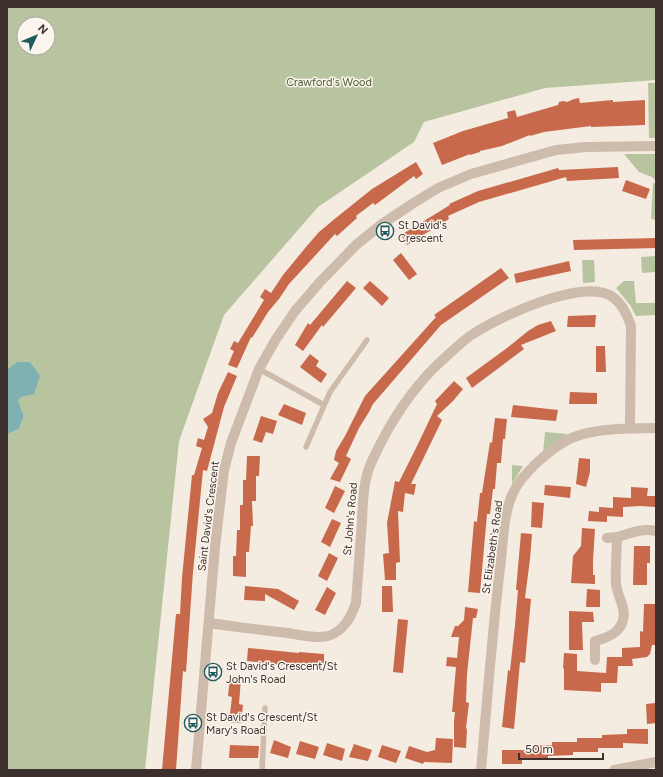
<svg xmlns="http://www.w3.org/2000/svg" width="663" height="777" font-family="Figtree,sans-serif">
	<rect width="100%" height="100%" fill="#f4ebe1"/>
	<path fill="#b8c4a0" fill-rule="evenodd" d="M 7,7 L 656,7 L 656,80 L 545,88 L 424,122 L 414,142 L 318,207 L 224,315 L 179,441 L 145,770 L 7,770 L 7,434 L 19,429 L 24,416 L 17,401 L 21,397 L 17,362 L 7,369 ZM 24,24 L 48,24 L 48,48 L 24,48 Z
		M 648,83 L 656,83 L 656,138 L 649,138 Z
		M 624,154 L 656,154 L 656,181 L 652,177 L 639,172 Z
		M 653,182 L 656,185 L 656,220 L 651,219 Z
		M 655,256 L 655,272 L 642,273 L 641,257 Z
		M 582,260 L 594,260 L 595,282 L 583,283 Z
		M 624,281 L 634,281 L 636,303 L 656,303 L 656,315 L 636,316 L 630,305 L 616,288 Z
		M 545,432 L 567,434 L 543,453 Z
		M 512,465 L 523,466 L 512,484 Z"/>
	<path fill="#7fb0b2" d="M 17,362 L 30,362 L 40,376 L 34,394 L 21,397 L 18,401 L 24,416 L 19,429 L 7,434 L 7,369 Z"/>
	<path fill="#c8694b" d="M 579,98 L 580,103 L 613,100 L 613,102 L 645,100 L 645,125 L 591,127 L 591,126 L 544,132 L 530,136 L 530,135 L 502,146 L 480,151 L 480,152 L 470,155 L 470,154 L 442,165 L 433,143 L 463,131 L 508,118 L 507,112 L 515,110 L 517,117 L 558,105 L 559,102 L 563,101 L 567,102 L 574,99 Z
		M 416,162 L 423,174 L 416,179 L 414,176 L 375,205 L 373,203 L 356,216 L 357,218 L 337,236 L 335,234 L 289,284 L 279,299 L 268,312 L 252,338 L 251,337 L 237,368 L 228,365 L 234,351 L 230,349 L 234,341 L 238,343 L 264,300 L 260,297 L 265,289 L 271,293 L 283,275 L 306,247 L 319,232 L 337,217 L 372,189 Z
		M 618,167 L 619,178 L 567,181 L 566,177 L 479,202 L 448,216 L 449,219 L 407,245 L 401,235 L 450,205 L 449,204 L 478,191 L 558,168 L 559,170 Z
		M 626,180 L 650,189 L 646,199 L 622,191 Z
		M 656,238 L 656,248 L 574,250 L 573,240 Z
		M 401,253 L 417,274 L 409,280 L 393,260 Z
		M 569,261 L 571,271 L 516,283 L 514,274 Z
		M 501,268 L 509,278 L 441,325 L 373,404 L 369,412 L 359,428 L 346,456 L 351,459 L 340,482 L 330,479 L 339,463 L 334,460 L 336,451 L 345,436 L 365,396 L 436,317 L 434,315 Z
		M 347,281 L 356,288 L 323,327 L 322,325 L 303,351 L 295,345 L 308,323 L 310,325 Z
		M 370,281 L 389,298 L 382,306 L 363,288 Z
		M 596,315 L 595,327 L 567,327 L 568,316 Z
		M 551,321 L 556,331 L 521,345 L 524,349 L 472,388 L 466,378 L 507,348 L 528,331 L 538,325 Z
		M 596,346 L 605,346 L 606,372 L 596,372 Z
		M 310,354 L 319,361 L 316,366 L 327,374 L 321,383 L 300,367 Z
		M 228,372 L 237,376 L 224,407 L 207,471 L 203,470 L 193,572 L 186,672 L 183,671 L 176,770 L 162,770 L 176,614 L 180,614 L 182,578 L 192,475 L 194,475 L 202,448 L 196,446 L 198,438 L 204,440 L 208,427 L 203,419 L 212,413 L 218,393 Z
		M 454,381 L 463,389 L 453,401 L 437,416 L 442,420 L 411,484 L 416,484 L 414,495 L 405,493 L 403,512 L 398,511 L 400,562 L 396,563 L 396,580 L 385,580 L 383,554 L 389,553 L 387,523 L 395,481 L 399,482 L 418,444 L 437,404 L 435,401 Z
		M 570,392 L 597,393 L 597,404 L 569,404 Z
		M 284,404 L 306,413 L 302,425 L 278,415 Z
		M 513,405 L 558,410 L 556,421 L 511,417 Z
		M 261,416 L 277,421 L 273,434 L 266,432 L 262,443 L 253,440 Z
		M 495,418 L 507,419 L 505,439 L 503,439 L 501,463 L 497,463 L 495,489 L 493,489 L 490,514 L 487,514 L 480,593 L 468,592 L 474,521 L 477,522 L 480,493 L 482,493 L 490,442 L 492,443 Z
		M 247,456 L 260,456 L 259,476 L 256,476 L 256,501 L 252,501 L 253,526 L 251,526 L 249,552 L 246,552 L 246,577 L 233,576 L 233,556 L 236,556 L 237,530 L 240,530 L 240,505 L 243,505 L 243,480 L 246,480 Z
		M 579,458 L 590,459 L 590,472 L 586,487 L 576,484 Z
		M 545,485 L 571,487 L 570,498 L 544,495 Z
		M 335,486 L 345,491 L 334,513 L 325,508 Z
		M 631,487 L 648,488 L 647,496 L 656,496 L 656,507 L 640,506 L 623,507 L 623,517 L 607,516 L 607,522 L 588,521 L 589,511 L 599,512 L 599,507 L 613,508 L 613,497 L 631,498 Z
		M 532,502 L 544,503 L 542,528 L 531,527 Z
		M 332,519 L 341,523 L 330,547 L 321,542 Z
		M 582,528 L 595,529 L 593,560 L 593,575 L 595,575 L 595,584 L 571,583 L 573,556 L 581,546 Z
		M 521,533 L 532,534 L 530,559 L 525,598 L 531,599 L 525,663 L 520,662 L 514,729 L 502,727 L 508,670 L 510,671 L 515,625 L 518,590 L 516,590 Z
		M 634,546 L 650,546 L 650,563 L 647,563 L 647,585 L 633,585 Z
		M 329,553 L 338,558 L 327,581 L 318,576 Z
		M 245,586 L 278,589 L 299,601 L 294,610 L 265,594 L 265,601 L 244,600 Z
		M 382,586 L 392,586 L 393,612 L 382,612 Z
		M 327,587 L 336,593 L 325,615 L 315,610 Z
		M 587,589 L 600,590 L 600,607 L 586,607 Z
		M 644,604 L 656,604 L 656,645 L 652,645 L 650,654 L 647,657 L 632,659 L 633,666 L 618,666 L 617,683 L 601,683 L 601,692 L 564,690 L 564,669 L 563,668 L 564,653 L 577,654 L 577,671 L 606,673 L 607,657 L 622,657 L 622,648 L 640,647 L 640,631 L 643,632 Z
		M 465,607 L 478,609 L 476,618 L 473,618 L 467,674 L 466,702 L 469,703 L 466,728 L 467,729 L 466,748 L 454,747 L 454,721 L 455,712 L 452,712 L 456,667 L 446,666 L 447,657 L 457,658 L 459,637 L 451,637 L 455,626 L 458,626 L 464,620 Z
		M 569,611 L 593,612 L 594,622 L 582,622 L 583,650 L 569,650 Z
		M 398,619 L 408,620 L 403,673 L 393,672 Z
		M 248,648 L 299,653 L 299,652 L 324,654 L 324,665 L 291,663 L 291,666 L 247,661 Z
		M 230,677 L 241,678 L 239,704 L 243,705 L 241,723 L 229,722 L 232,697 L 228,696 Z
		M 656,703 L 656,723 L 647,724 L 646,704 Z
		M 627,729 L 648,729 L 648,744 L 623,743 L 623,748 L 598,748 L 598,752 L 573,752 L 573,755 L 548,756 L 548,760 L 522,760 L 522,764 L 502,764 L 502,750 L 527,750 L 527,746 L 552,745 L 552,742 L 577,742 L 577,738 L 602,738 L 602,735 L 627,734 Z
		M 436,738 L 453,739 L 452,763 L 424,762 L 423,764 L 405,758 L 409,746 L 427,752 L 435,750 Z
		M 274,740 L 291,747 L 288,758 L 270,753 Z
		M 300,741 L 319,747 L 315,759 L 296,754 Z
		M 327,743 L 345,749 L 342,761 L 323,755 Z
		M 354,744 L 372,750 L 368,761 L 349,757 Z
		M 230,745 L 259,746 L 258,758 L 229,758 Z
		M 382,745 L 401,751 L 396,763 L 378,757 Z"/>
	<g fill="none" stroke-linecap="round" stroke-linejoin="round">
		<path stroke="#cdbbac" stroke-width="5.5" d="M 259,369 L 324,405
			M 306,447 L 330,392 L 367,340
			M 262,770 L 265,708"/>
		<path stroke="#cdbbac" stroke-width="10" d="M 617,537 C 631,533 641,528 656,531
			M 209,623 C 236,627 262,630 288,633 C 300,635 316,639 328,636 C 344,631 351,617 356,603 C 358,575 360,548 362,521 C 363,501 363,480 372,461 C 388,426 410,391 438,364 C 448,355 459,344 470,336 C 496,318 586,275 614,298 C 623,305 627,315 631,326 L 630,428
			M 595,660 L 595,641 C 612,637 627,629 623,608 C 621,600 617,592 616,584 C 615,568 617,552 617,537 L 607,538
			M 196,770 L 215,547 L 224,470 L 231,443 L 259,369 L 276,339 L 295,311 L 320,282 L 356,245 L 382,224 L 412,204 L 438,188 L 471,174 L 556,150 L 586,147 L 656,146
			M 481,770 C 487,702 492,635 500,568 C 503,545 503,514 513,493 C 521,475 547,452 564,442 C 586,428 630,428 656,428
			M 614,770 L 656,762"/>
	</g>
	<defs>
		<symbol id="bus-ring" viewBox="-11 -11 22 22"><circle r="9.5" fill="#fbf5ee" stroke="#1f5a5e" stroke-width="1.5"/><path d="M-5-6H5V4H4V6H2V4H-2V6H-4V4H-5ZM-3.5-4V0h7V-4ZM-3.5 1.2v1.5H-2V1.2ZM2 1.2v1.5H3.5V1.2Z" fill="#1f5a5e"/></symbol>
	</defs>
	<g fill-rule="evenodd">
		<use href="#bus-ring" x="375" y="221" width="20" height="20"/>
		<use href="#bus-ring" x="203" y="662" width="20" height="20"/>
		<use href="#bus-ring" x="183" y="713" width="20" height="20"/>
	</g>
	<g text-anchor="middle" stroke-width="3" stroke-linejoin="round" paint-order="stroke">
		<g font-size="11" fill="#4a5a2e" stroke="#fbf5ee">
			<text x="329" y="86">Crawford's Wood</text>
		</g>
		<g font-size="11" fill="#3b302b" stroke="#fbf5ee" text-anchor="start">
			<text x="398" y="229">St David's<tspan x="398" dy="13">Crescent</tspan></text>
			<text x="226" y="670">St David's Crescent/St<tspan x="226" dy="13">John's Road</tspan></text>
			<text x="206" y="721">St David's Crescent/St<tspan x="206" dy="13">Mary's Road</tspan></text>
		</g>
		<g font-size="11" fill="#3b302b" stroke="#fbf5ee">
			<text transform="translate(208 516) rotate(-83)" y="4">Saint David's Crescent</text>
			<text transform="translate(350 519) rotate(-85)" y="4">St John's Road</text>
			<text transform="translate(492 547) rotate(-82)" y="4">St Elizabeth's Road</text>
		</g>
	</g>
	<rect width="663" height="777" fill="none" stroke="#3b302b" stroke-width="16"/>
	<g transform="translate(36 36) rotate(46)"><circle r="19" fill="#fbf5ee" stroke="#aea6a0"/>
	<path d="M0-3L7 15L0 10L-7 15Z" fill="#1f5a5e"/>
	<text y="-6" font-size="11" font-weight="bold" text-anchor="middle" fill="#3b302b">N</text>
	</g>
	<path d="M519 753v6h84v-6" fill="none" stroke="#3b302b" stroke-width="2"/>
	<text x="525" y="753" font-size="12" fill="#3b302b" stroke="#fbf5ee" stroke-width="3" paint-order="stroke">50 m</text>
</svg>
